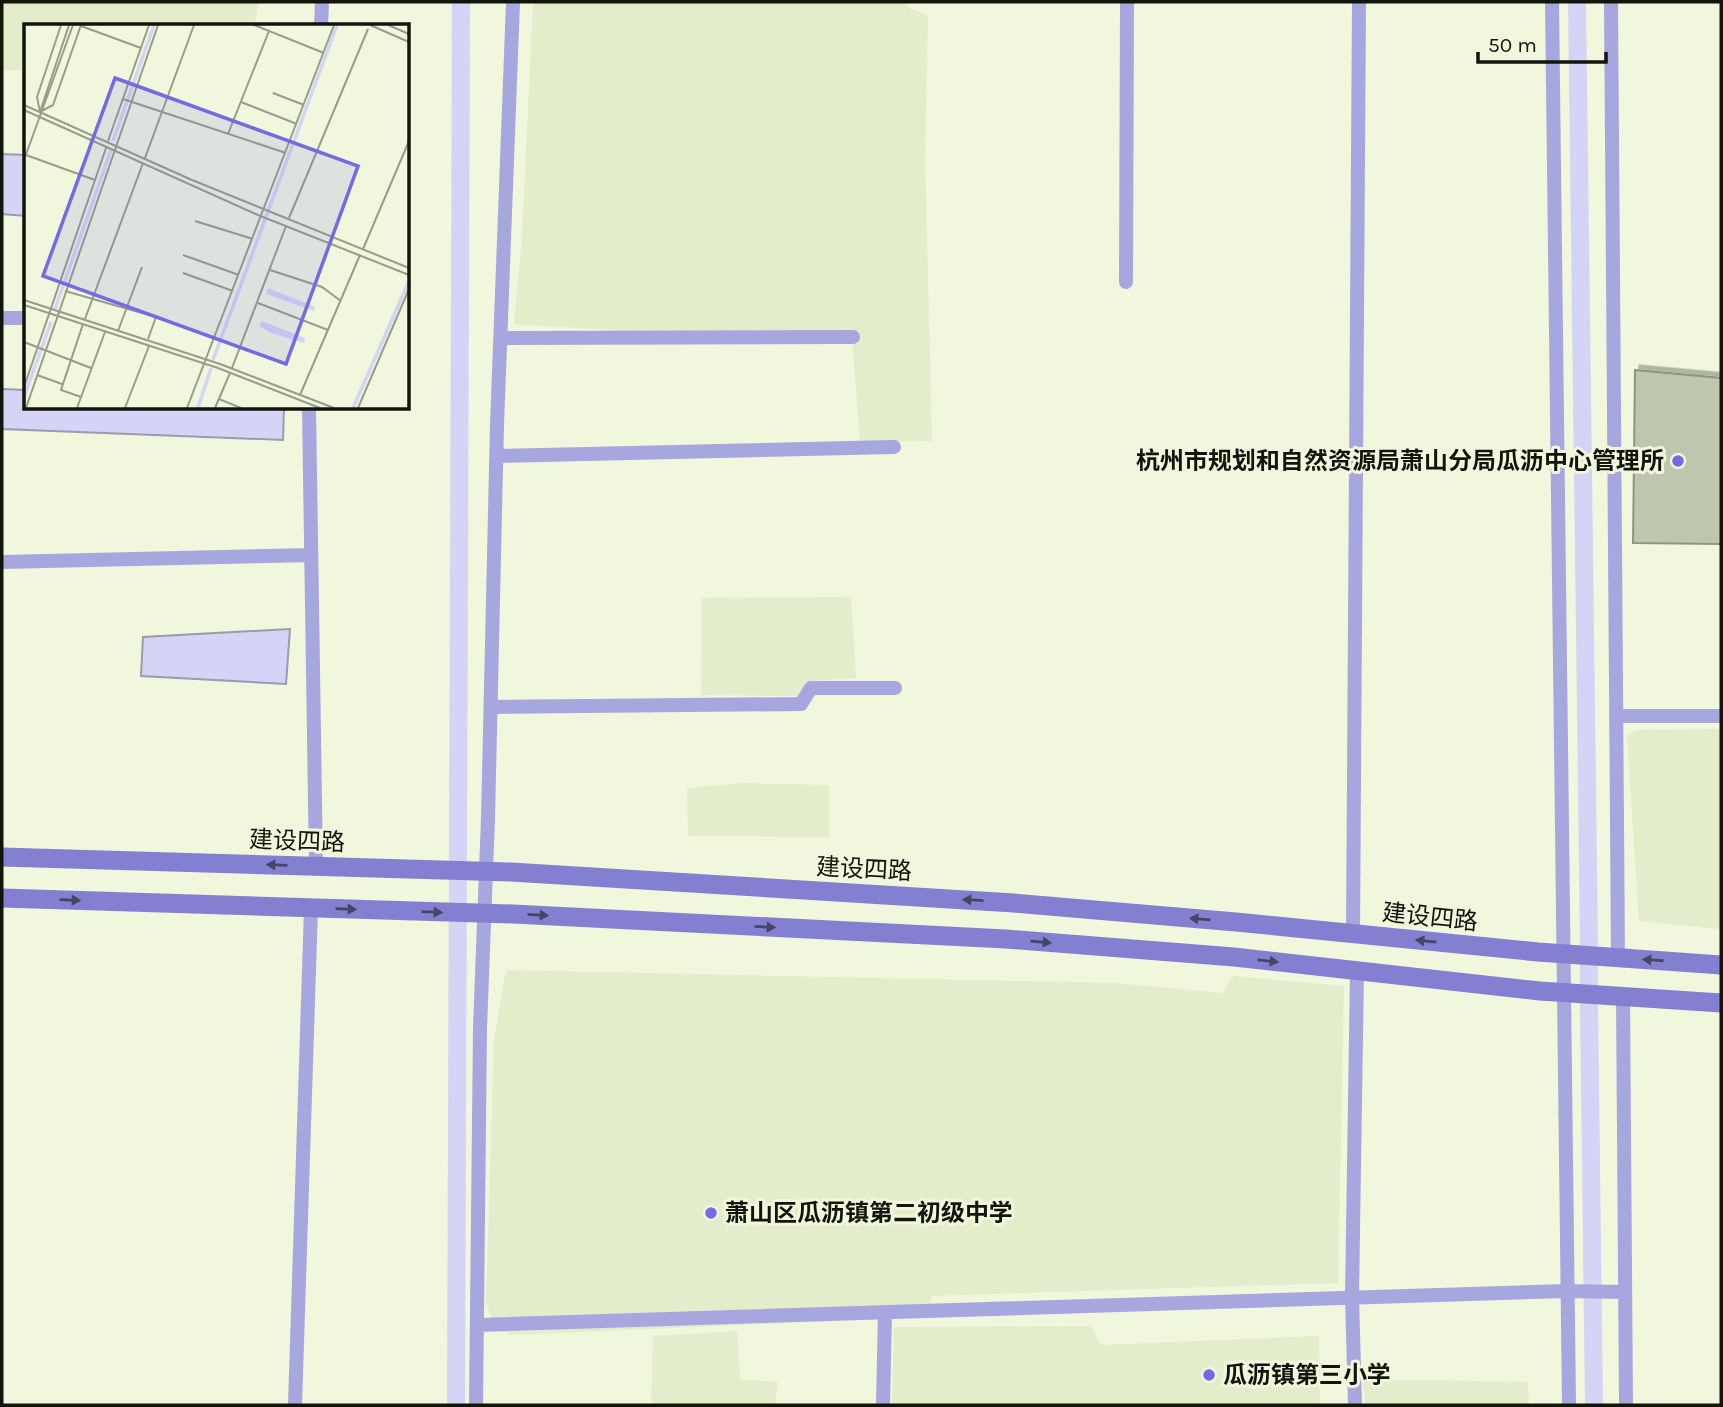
<svg xmlns="http://www.w3.org/2000/svg" width="1723" height="1407" font-family="Karla,'Noto Sans SC',sans-serif">
	<defs>
		<filter id="shadow"><feDropShadow dx="4.5" dy="-4.5" stdDeviation="0" flood-color="#0004"/></filter>
	</defs>
	<rect width="100%" height="100%" fill="#f0f7dd"/>
	<path fill="#e3eccb" d="M 2,2 L 259,2 L 254,26 L 26,26 L 26,70 L 2,70 Z
		M 533,2 L 908,2 L 908,7 L 928,16 L 925,157 L 932,441 L 860,442 L 852,337 L 718,337 L 514,324 L 522,237 Z
		M 851,597 L 856,678 L 810,681 L 798,696 L 701,695 L 702,598 Z
		M 1721,729 L 1721,929 L 1639,921 L 1627,735 L 1638,730 Z
		M 744,783 L 829,785 L 829,837 L 688,836 L 687,788 Z
		M 506,970 L 1116,983 L 1222,993 L 1233,976 L 1344,986 L 1338,1283 L 931,1296 L 930,1317 L 510,1335 L 495,1324 L 486,1304 L 494,1039 Z
		M 1091,1326 L 1100,1345 L 1319,1336 L 1320,1405 L 892,1405 L 894,1327 Z
		M 737,1331 L 740,1379 L 778,1382 L 775,1405 L 651,1405 L 653,1336 Z
		M 1362,1379 L 1528,1382 L 1529,1405 L 1366,1405 Z"/>
	<path fill="#d3d4f6" stroke="#999bb0" stroke-width="2" d="M 2,154 L 26,155 L 26,216 L 2,214 Z
		M 2,389 L 26,390 L 26,408 L 284,408 L 283,440 L 2,429 Z
		M 290,629 L 286,684 L 141,676 L 143,637 Z"/>
	<g fill="none" stroke-linecap="round" stroke-linejoin="round">
		<path stroke="#d3d4f6" stroke-width="18" d="M 1577,2 L 1589,946
			M 1589,966 L 1589,984
			M 1589,1005 L 1594,1405
			M 456,1405 L 461,2"/>
	</g>
	<path fill="#bfc6ae" stroke="#8f957e" stroke-width="2" filter="url(#shadow)" d="M 1635,370 L 1721,378 L 1721,544 L 1633,543 Z"/>
	<g fill="none" stroke-linecap="round" stroke-linejoin="round">
		<path stroke="#a6a7df" stroke-width="14" d="M 1552,2 L 1569,1405
			M 1611,2 L 1618,958
			M 321,26 L 322,2
			M 1126,282 L 1127,2
			M 2,318 L 26,318
			M 501,338 L 853,337
			M 309,408 L 316,867
			M 497,456 L 894,447
			M 2,562 L 311,555
			M 491,707 L 801,704 L 811,688 L 895,688
			M 1616,716 L 1721,716
			M 1353,934 L 1359,2
			M 1623,996 L 1626,1405
			M 477,1325 L 1567,1291 L 1625,1292
			M 295,1405 L 311,908
			M 476,1405 L 480,1028 L 488,818 L 497,425 L 513,2
			M 883,1405 L 885,1312
			M 1355,1405 L 1352,1297 L 1357,971"/>
		<path stroke="#8380d2" stroke-width="19" d="M 2,857 L 511,872 L 1014,903 L 1236,922 L 1538,952 L 1721,965
			M 2,898 L 513,914 L 1006,939 L 1234,957 L 1540,991 L 1721,1003"/>
	</g>
	<defs><path id="oneway-solid" d="M-6-.8H1V-3.2L6.5 0L1 3.2V.8H-6Z" transform="scale(1.75)"/></defs>
	<g fill="#454565">
		<use href="#oneway-solid" transform="translate(277 865) rotate(-178)"/>
		<use href="#oneway-solid" transform="translate(70 900) rotate(2)"/>
		<use href="#oneway-solid" transform="translate(973 900) rotate(-177)"/>
		<use href="#oneway-solid" transform="translate(346 909) rotate(2)"/>
		<use href="#oneway-solid" transform="translate(432 912) rotate(2)"/>
		<use href="#oneway-solid" transform="translate(538 915) rotate(3)"/>
		<use href="#oneway-solid" transform="translate(1200 919) rotate(-175)"/>
		<use href="#oneway-solid" transform="translate(765 927) rotate(3)"/>
		<use href="#oneway-solid" transform="translate(1426 941) rotate(-174)"/>
		<use href="#oneway-solid" transform="translate(1041 942) rotate(5)"/>
		<use href="#oneway-solid" transform="translate(1653 960) rotate(-176)"/>
		<use href="#oneway-solid" transform="translate(1268 961) rotate(6)"/>
	</g>
	<g fill="#756ae5" stroke="#f0f7dd" stroke-width="2.5">
		<circle cx="1678" cy="461" r="7"/>
		<circle cx="711" cy="1213" r="7"/>
		<circle cx="1209" cy="1375" r="7"/>
	</g>
	<g text-anchor="middle" stroke-width="6" stroke-linejoin="round" paint-order="stroke">
		<g font-size="24" font-weight="bold" fill="#13150c" stroke="#f0f7dd" text-anchor="start">
			<text x="1664" y="469" text-anchor="end">杭州市规划和自然资源局萧山分局瓜沥中心管理所</text>
			<text x="725" y="1221">萧山区瓜沥镇第二初级中学</text>
			<text x="1223" y="1383">瓜沥镇第三小学</text>
		</g>
		<g font-size="24" fill="#13150c" stroke="#f0f7dd">
			<text transform="translate(297 841) rotate(2)" y="8">建设四路</text>
			<text transform="translate(864 869) rotate(3)" y="8">建设四路</text>
			<text transform="translate(1430 917) rotate(6)" y="8">建设四路</text>
		</g>
	</g>
	<g transform="translate(24 24)">
		<rect width="385" height="385" fill="#f0f7dd"/>
		<path d="M 244,264 L 291,283 L 290,287 L 242,270 ZM 238,297 L 281,314 L 280,319 L 247,309 L 235,302 Z" fill="#d3d4f6"/>
		<path fill="none" stroke="#d3d4f6" stroke-width="3.5" d="M 89,117 L 130,1M 31,285 L 87,126M 189,336 L 313,1M 0,373 L 27,298M 174,384 L 187,344M 329,384 L 385,257"/>
		<path fill="none" stroke="#989d89" stroke-width="2" d="M 37,1 L 13,73 L 16,88 L 29,81 L 57,1M 230,1 L 300,29M 346,1 L 385,18M 364,1 L 385,10M 57,2 L 117,24M 249,69 L 280,81M 99,75 L 262,129M 217,78 L 273,100M 0,81 L 168,156 L 385,244M 0,86 L 234,191 L 385,251M 16,88 L 45,1M 204,110 L 245,7M 84,117 L 125,1M 2,131 L 71,156M 121,134 L 170,1M 0,136 L 49,1M 265,194 L 344,5M 171,197 L 229,215M 339,225 L 385,117M 159,231 L 215,251M 246,246 L 298,263 L 317,277M 159,249 L 209,267M 41,267 L 132,293 L 124,315M 0,276 L 196,340 L 310,384M 234,279 L 304,306M 0,281 L 194,344 L 296,384M 61,295 L 119,139M 94,307 L 118,243M 0,318 L 67,344M 208,344 L 262,202M 13,351 L 38,360M 0,363 L 82,124M 276,371 L 336,231M 57,373 L 37,366 L 59,300M 195,375 L 217,384M 2,384 L 134,1M 53,384 L 81,308M 101,384 L 125,322M 163,384 L 310,1M 191,384 L 206,349M 334,384 L 385,265"/>
		<path fill="#756ae5" fill-opacity="0.15" stroke="#756ae5" stroke-width="3.5" d="M 91,54 L 334,142 L 262,340 L 19,252 Z"/>
		<rect width="385" height="385" fill="none" stroke="#13150c" stroke-width="3.5"/>
	</g>
	<rect width="1723" height="1407" fill="none" stroke="#13150c" stroke-width="7"/>
	<path d="M1478 52v10h128v-10" fill="none" stroke="#13150c" stroke-width="3.5"/>
	<text x="1488" y="52" font-size="21" fill="#13150c" stroke="#f0f7dd" stroke-width="5" paint-order="stroke">50 m</text>
</svg>
